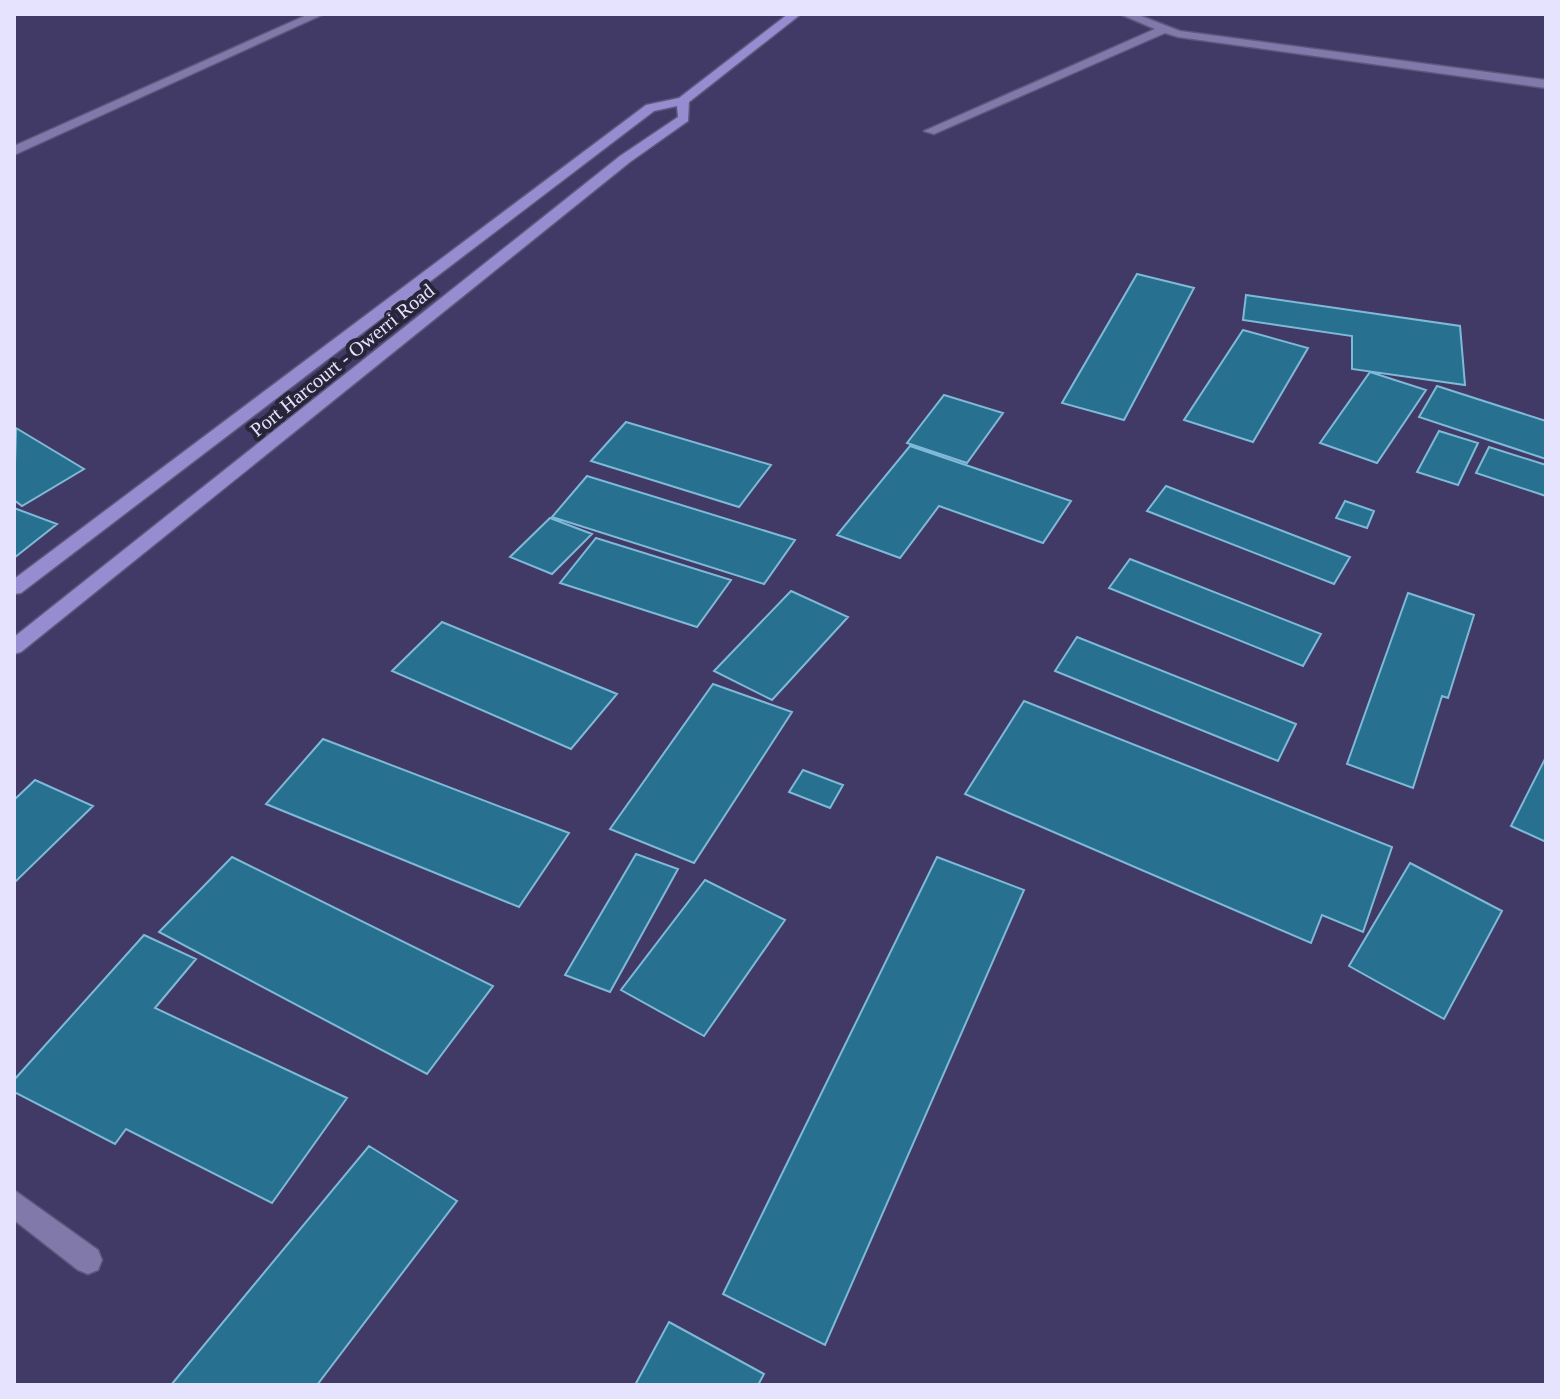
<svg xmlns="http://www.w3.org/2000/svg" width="1560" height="1399" font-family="Georgia,serif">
	<rect width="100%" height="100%" fill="#423a66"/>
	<path fill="#28708f" stroke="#7ebad7" stroke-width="2" d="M 1137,274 L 1194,288 L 1124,420 L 1062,403 Z
		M 1246,295 L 1460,326 L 1465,385 L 1352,369 L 1352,336 L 1243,320 Z
		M 1243,330 L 1308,348 L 1253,442 L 1184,420 Z
		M 1370,372 L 1426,390 L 1377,463 L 1320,443 Z
		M 1437,386 L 1546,421 L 1546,459 L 1419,417 Z
		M 944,395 L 1003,413 L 967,463 L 907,443 Z
		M 626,422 L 771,465 L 739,507 L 591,461 Z
		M 16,428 L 84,469 L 22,506 L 14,500 Z
		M 1439,431 L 1478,443 L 1458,485 L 1417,472 Z
		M 910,446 L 1071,501 L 1043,543 L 939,506 L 900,558 L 837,535 Z
		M 1489,447 L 1546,465 L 1546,496 L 1476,473 Z
		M 587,476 L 795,540 L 764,584 L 552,517 Z
		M 1166,486 L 1350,557 L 1334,584 L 1147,511 Z
		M 1345,501 L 1374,511 L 1367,528 L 1336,518 Z
		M 14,508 L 57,524 L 14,558 Z
		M 550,518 L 592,534 L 552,574 L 510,557 Z
		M 596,538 L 731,580 L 697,627 L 560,583 Z
		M 1130,559 L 1321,634 L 1303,666 L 1109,588 Z
		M 791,591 L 848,617 L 772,700 L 714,671 Z
		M 1408,593 L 1474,615 L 1448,698 L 1442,696 L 1413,788 L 1347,764 Z
		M 442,622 L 617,694 L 571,749 L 392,671 Z
		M 1077,637 L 1296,724 L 1278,761 L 1055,671 Z
		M 713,684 L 792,712 L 694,863 L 610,829 Z
		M 1024,701 L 1392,847 L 1363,932 L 1322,915 L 1311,943 L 965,794 Z
		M 323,739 L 569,833 L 519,907 L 266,804 Z
		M 1546,757 L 1546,842 L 1511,826 Z
		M 803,770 L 843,785 L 830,808 L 789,792 Z
		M 35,780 L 93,806 L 14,883 L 14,800 Z
		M 636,854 L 678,869 L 610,992 L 565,975 Z
		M 232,857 L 493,986 L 427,1074 L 159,932 Z
		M 937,857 L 1024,890 L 825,1345 L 723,1294 Z
		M 1410,863 L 1502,911 L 1444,1019 L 1349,966 Z
		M 705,880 L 785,920 L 704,1036 L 621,990 Z
		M 144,935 L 196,959 L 155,1008 L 347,1098 L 272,1203 L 126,1129 L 115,1144 L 14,1092 L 14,1080 Z
		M 369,1146 L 457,1201 L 317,1385 L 171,1385 Z
		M 669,1322 L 764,1374 L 758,1385 L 635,1385 Z"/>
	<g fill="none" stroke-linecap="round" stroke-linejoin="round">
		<defs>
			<path id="service" d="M 14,1190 L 98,1250 L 102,1260 L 98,1270 L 88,1274 L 78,1270 L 14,1220 Z"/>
			<path id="minor" d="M 309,14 L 324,14 L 14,155 L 14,146 Z
				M 1120,14 L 1136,14 L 1180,31 L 1546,80 L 1546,88 L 1178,37 L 1165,33 L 934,134 L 924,131 L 1155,29 Z"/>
			<path id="primary" d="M 788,14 L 801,14 L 689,102 L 688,121 L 630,162 L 21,652 L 14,654 L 14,637 L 620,156 L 678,117 L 677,106 L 654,111 L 21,593 L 14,594 L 14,579 L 646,105 L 679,98 Z"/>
		</defs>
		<use href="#service" stroke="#5e577c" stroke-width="3"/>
		<use href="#minor" stroke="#5e577c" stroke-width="3"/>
		<use href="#primary" stroke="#5e577c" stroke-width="3"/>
		<use href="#service" fill="#8079aa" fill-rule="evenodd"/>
		<use href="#minor" fill="#8079aa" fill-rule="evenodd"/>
		<use href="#primary" fill="#968cd0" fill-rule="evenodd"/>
	</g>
	<g text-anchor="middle" stroke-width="8" stroke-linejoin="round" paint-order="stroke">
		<g font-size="20" fill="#e5e3fe" stroke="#28253a">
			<text transform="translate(342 360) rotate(-39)" y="7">Port Harcourt - Owerri Road</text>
		</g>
	</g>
	<rect width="1560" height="1399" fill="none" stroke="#e5e3fe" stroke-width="32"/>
</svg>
